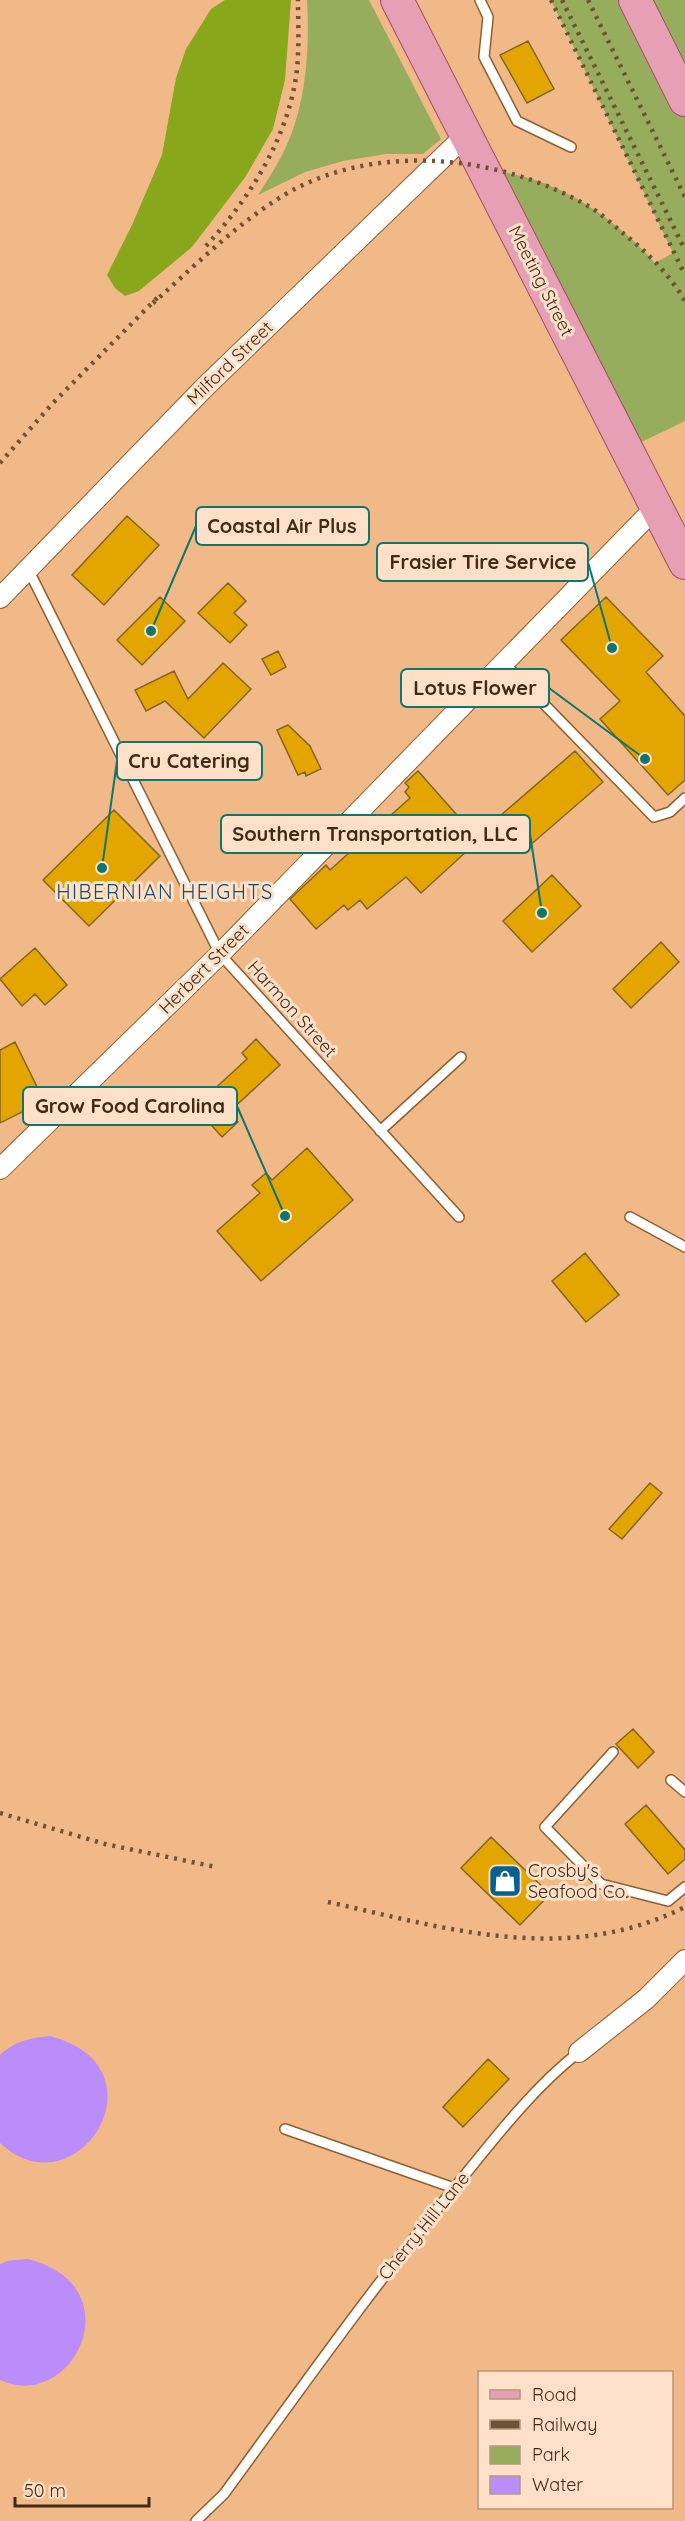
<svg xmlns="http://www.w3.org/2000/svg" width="685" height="2521" font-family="Quicksand,sans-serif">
	<rect width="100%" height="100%" fill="#f1b987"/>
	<path fill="#96ad5d" d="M 307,0 L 369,0 L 441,139 L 423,154 L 386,154 L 343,161 L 305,172 L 258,195 C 266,182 275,169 282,155 C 306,110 310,50 307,0 Z
		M 551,0 L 685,0 L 685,421 L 627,449 L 483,167 C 501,172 520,175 538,181 C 582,196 625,229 655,263 L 673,253 Z"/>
	<path fill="#89a71b" d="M 225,0 L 291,0 L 285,80 L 273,129 L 246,176 L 192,247 L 139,291 L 125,296 L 115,288 L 107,275 L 132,225 L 162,155 L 176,78 L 186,49 L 211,9 Z"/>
	<path fill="#bb8dfa" d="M 50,2036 C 170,2067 77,2215 0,2143 L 0,2055 C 15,2041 30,2038 50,2036 Z
		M 28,2259 C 135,2286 73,2414 0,2380 L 0,2264 L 7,2261 Z"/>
	<path fill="#e3a600" stroke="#846422" stroke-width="1.5" d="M 528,41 L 554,89 L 527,103 L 500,55 Z
		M 127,516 L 159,545 L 104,605 L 72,575 Z
		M 228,583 L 246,601 L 234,613 L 247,625 L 230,643 L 198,613 Z
		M 160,597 L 185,621 L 142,665 L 117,640 Z
		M 606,597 L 663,656 L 646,672 L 685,716 L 685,780 L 668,795 L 600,719 L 620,701 L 561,640 Z
		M 278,651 L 286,667 L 271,675 L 262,659 Z
		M 223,663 L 251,689 L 204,738 L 165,701 L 146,711 L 135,690 L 174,671 L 188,699 Z
		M 288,725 L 310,746 L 321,769 L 306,776 L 305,772 L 298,775 L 277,730 Z
		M 575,751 L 603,782 L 528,847 L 501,815 Z
		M 418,771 L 479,840 L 421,893 L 406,877 L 367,909 L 360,900 L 348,910 L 344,905 L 316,929 L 290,899 L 326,865 L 330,870 L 410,798 L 405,792 L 409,787 L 405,783 Z
		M 114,810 L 160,856 L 89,926 L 43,880 Z
		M 552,875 L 581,906 L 532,952 L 503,921 Z
		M 661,942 L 679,962 L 631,1008 L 613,989 Z
		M 35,948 L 67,985 L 45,1005 L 35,994 L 22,1006 L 0,979 Z
		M 256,1039 L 280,1065 L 229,1112 L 238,1122 L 222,1137 L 195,1107 L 247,1059 L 242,1053 Z
		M 15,1042 L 44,1101 L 0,1123 L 0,1050 Z
		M 307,1148 L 353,1200 L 261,1281 L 217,1231 L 260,1193 L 252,1185 L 266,1173 L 272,1180 Z
		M 585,1253 L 619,1295 L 586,1322 L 552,1281 Z
		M 650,1483 L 662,1493 L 622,1539 L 609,1529 Z
		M 633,1729 L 654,1752 L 638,1768 L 616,1744 Z
		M 646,1805 L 685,1850 L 685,1859 L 668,1874 L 625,1824 Z
		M 491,1837 L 550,1894 L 520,1925 L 461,1868 Z
		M 488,2059 L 509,2079 L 463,2127 L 443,2107 Z"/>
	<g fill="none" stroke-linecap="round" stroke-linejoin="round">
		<defs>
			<path id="service" d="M 480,0 L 488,17 L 484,57 L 517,121 L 571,147
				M 28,569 L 220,954 L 459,1217
				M 504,663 L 654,817 L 670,812 L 685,798
				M 380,1131 L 461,1057
				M 630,1217 L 685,1247
				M 613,1752 L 545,1827 L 601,1884 L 668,1901 L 685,1887
				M 671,1780 L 685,1792
				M 285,2129 L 454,2188
				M 196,2521 L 224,2494 C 300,2390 374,2285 456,2186 C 494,2139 532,2089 579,2052"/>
			<path id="minor" d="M 0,598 L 205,387 L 467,134
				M 0,1169 L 220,954 L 656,507
				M 579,2052 L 646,1999 L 685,1960"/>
			<path id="primary" d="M 397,0 L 685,563
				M 635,0 L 685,100"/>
		</defs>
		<use href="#service" stroke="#915f2e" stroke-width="12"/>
		<use href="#minor" stroke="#915f2e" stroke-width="22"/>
		<use href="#primary" stroke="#a24d5f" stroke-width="34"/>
		<use href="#service" stroke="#fff" stroke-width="9"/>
		<use href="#minor" stroke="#fff" stroke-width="20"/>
		<use href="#primary" stroke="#e79fb6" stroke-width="32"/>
		<path stroke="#705134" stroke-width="4.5" stroke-dasharray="3 6" stroke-linecap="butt" d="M 551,0 L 685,275
			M 562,0 L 685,250
			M 588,0 L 685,197
			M 206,246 C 248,200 284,144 295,83 C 300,56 298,27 298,0
			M 153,303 C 197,264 240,220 291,191 C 381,142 502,156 588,206 C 601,213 613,225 624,234 C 647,252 670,275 685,301
			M 0,463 L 52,404 L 159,296
			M 0,1813 L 105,1844 L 216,1867
			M 328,1902 C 449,1929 567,1966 685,1907"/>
	</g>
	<defs>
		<symbol id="shop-square" viewBox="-11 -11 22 22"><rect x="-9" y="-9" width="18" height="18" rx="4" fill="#086091" stroke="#fee0c8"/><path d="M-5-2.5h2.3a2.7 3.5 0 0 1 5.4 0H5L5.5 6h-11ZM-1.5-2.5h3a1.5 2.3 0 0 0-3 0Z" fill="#fff"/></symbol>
	</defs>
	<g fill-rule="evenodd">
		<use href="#shop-square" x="486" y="1862" width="38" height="38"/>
	</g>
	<g text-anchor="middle" stroke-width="6" stroke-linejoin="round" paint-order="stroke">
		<g font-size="18" fill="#412b16" stroke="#fee0c8">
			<text transform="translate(541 281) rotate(63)" y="6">Meeting Street</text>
			<text transform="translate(230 363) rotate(-44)" y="6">Milford Street</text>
			<text transform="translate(204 969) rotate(-45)" y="6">Herbert Street</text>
			<text transform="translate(292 1009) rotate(48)" y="6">Harmon Street</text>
			<text transform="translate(424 2226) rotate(-51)" y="6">Cherry Hill Lane</text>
		</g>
		<g font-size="18" fill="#412b16" stroke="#fee0c8" text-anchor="start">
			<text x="528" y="1877">Crosby's<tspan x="528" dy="21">Seafood Co.</tspan></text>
		</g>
		<g font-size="20" letter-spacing="1.5" fill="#184c6f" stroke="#fee0c8">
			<text x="165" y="899">HIBERNIAN HEIGHTS</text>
		</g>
	</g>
	<path fill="none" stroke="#0f766e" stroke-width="2" d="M151 631L196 526M612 648L588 562M645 759L549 688M102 868L117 761M542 913L530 834M285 1216L237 1106"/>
	<g fill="#0f766e" stroke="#fee0c8" stroke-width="2">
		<circle cx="151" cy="631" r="6"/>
		<circle cx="612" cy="648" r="6"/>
		<circle cx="645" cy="759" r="6"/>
		<circle cx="102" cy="868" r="6"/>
		<circle cx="542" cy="913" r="6"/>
		<circle cx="285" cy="1216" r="6"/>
	</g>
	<g fill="#fee0c8" stroke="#0f766e" stroke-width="2">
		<rect x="196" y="507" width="173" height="38" rx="6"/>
		<rect x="377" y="543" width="211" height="38" rx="6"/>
		<rect x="401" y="669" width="148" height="38" rx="6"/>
		<rect x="117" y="742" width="145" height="38" rx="6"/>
		<rect x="221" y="815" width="309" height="38" rx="6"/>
		<rect x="23" y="1087" width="214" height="38" rx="6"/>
	</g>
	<g font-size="20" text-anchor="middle" font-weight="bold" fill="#412b16">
		<text x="282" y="533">Coastal Air Plus</text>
		<text x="483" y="569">Frasier Tire Service</text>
		<text x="475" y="695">Lotus Flower</text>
		<text x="189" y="768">Cru Catering</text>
		<text x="375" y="841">Southern Transportation, LLC</text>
		<text x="130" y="1113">Grow Food Carolina</text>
	</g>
	<rect x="478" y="2371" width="195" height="138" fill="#fee0c8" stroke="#b29881" stroke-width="1.5"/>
	<rect x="490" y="2390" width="30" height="9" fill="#e79fb6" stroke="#b29881" stroke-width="1.5"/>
	<text x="532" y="2401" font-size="18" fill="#412b16">Road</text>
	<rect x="490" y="2420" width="30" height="9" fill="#705134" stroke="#b29881" stroke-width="1.5"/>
	<text x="532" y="2431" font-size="18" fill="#412b16">Railway</text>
	<rect x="490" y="2446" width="30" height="18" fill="#96ad5d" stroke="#b29881" stroke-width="1.5"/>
	<text x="532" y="2461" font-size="18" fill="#412b16">Park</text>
	<rect x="490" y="2476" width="30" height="18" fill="#bb8dfa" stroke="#b29881" stroke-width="1.5"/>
	<text x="532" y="2491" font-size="18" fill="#412b16">Water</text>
	<path d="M15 2497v9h134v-9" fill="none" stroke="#412b16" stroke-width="3"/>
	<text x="24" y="2497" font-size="18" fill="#412b16" stroke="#fee0c8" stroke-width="4.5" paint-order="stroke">50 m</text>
</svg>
